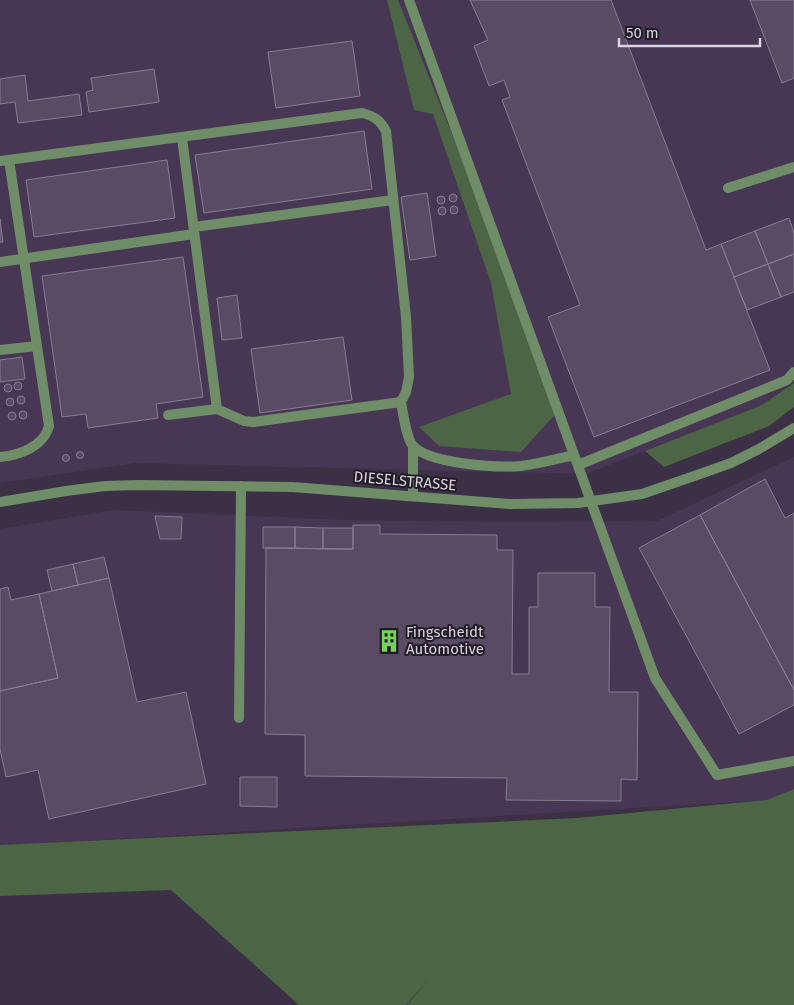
<svg xmlns="http://www.w3.org/2000/svg" width="794" height="1005" font-family="'Fira Sans',sans-serif">
	<rect width="100%" height="100%" fill="#3c3047"/>
	<path fill="#473754" d="M 0,0 L 794,0 L 794,383 L 762,405 L 586,474 L 135,463 L 0,483 Z
		M 794,457 L 794,790 L 767,800 L 0,846 L 0,529 L 114,510 L 343,520 L 519,522 L 657,521 Z"/>
	<path fill="#4c6545" d="M 387,0 L 398,0 L 562,407 L 521,452 L 439,446 L 419,427 L 511,394 L 491,283 L 433,114 L 414,110 Z
		M 794,383 L 794,407 L 769,426 L 664,467 L 645,451 L 762,405 Z
		M 794,789 L 794,1005 L 407,1005 L 430,978 L 406,1005 L 299,1005 L 171,890 L 0,896 L 0,845 L 577,818 L 767,800 Z"/>
	<path fill="#584b63" stroke="#887b95" d="M 470,0 L 611,0 L 706,250 L 721,244 L 770,370 L 594,437 L 548,317 L 580,305 L 502,100 L 510,97 L 504,80 L 489,86 L 474,46 L 488,40 Z
		M 750,0 L 794,0 L 794,78 L 782,83 Z
		M 352,41 L 360,96 L 276,108 L 268,52 Z
		M 154,69 L 159,102 L 89,112 L 86,92 L 93,90 L 91,78 Z
		M 25,75 L 28,101 L 79,94 L 82,115 L 18,123 L 15,102 L 0,104 L 0,79 Z
		M 364,131 L 372,189 L 204,213 L 195,155 Z
		M 167,160 L 175,218 L 34,237 L 26,180 Z
		M 427,193 L 436,256 L 410,260 L 401,197 Z
		M449 198a4 4 0 1 1 8 0a4 4 0 1 1-8 0Z
		M437 200a4 4 0 1 1 8 0a4 4 0 1 1-8 0Z
		M450 210a4 4 0 1 1 8 0a4 4 0 1 1-8 0Z
		M438 211a4 4 0 1 1 8 0a4 4 0 1 1-8 0Z
		M 789,218 L 794,233 L 794,254 L 768,264 L 755,231 Z
		M 0,219 L 3,242 L 0,242 Z
		M 755,231 L 768,264 L 734,277 L 721,244 Z
		M 794,254 L 794,292 L 781,297 L 768,264 Z
		M 183,257 L 203,397 L 156,404 L 158,418 L 88,428 L 86,414 L 62,417 L 42,276 Z
		M 768,264 L 781,297 L 747,310 L 734,277 Z
		M 237,295 L 242,338 L 222,340 L 217,298 Z
		M 343,337 L 352,400 L 260,413 L 251,349 Z
		M 22,357 L 25,379 L 0,382 L 0,360 Z
		M14 386a4 4 0 1 1 8 0a4 4 0 1 1-8 0Z
		M4 388a4 4 0 1 1 8 0a4 4 0 1 1-8 0Z
		M17 400a4 4 0 1 1 8 0a4 4 0 1 1-8 0Z
		M6 402a4 4 0 1 1 8 0a4 4 0 1 1-8 0Z
		M19 415a4 4 0 1 1 8 0a4 4 0 1 1-8 0Z
		M8 416a4 4 0 1 1 8 0a4 4 0 1 1-8 0Z
		M76.5 455a3.5 3.5 0 1 1 7 0a3.5 3.5 0 1 1-7 0Z
		M62.5 458a3.5 3.5 0 1 1 7 0a3.5 3.5 0 1 1-7 0Z
		M 765,479 L 785,518 L 794,513 L 794,690 L 700,515 Z
		M 700,515 L 794,690 L 794,705 L 739,734 L 639,548 Z
		M 155,516 L 182,517 L 181,539 L 160,539 Z
		M 353,525 L 380,525 L 380,534 L 497,535 L 497,550 L 513,550 L 512,674 L 529,674 L 529,607 L 538,607 L 538,573 L 595,573 L 595,607 L 610,607 L 609,692 L 638,692 L 637,780 L 621,779 L 621,801 L 506,800 L 507,778 L 305,776 L 305,735 L 265,734 L 266,548 L 353,549 Z
		M 263,527 L 295,527 L 295,548 L 263,548 Z
		M 295,527 L 323,528 L 323,549 L 295,548 Z
		M 323,528 L 353,528 L 353,549 L 323,549 Z
		M 104,557 L 109,578 L 78,585 L 73,564 Z
		M 73,564 L 78,585 L 52,591 L 47,570 Z
		M 109,578 L 137,702 L 186,692 L 206,784 L 49,819 L 38,770 L 6,777 L 0,749 L 0,691 L 58,678 L 39,594 Z
		M 8,587 L 11,600 L 39,594 L 58,678 L 0,691 L 0,589 Z
		M 240,777 L 277,777 L 277,807 L 240,806 Z"/>
	<g fill="none" stroke-linecap="round" stroke-linejoin="round">
		<path stroke="#6f8d67" stroke-width="10" d="M 409,0 L 655,678 L 717,775 L 794,761
			M 0,161 L 362,113 C 374,116 380,120 386,131 L 406,317 L 409,377 L 406,392 L 401,402
			M 728,188 L 794,167
			M 194,227 L 393,200
			M 0,262 L 194,234
			M 0,350 L 37,346
			M 217,409 L 244,421 L 253,422 L 401,402 C 403,412 406,438 413,446 C 430,464 497,468 521,466 C 539,464 556,459 574,455
			M 168,415 L 217,409 L 182,138
			M 0,457 C 20,455 43,447 49,426 L 9,160
			M 578,465 L 787,380 L 794,372
			M 413,496 L 413,446
			M 239,718 L 241,486"/>
		<path stroke="#6f8d67" stroke-width="10" d="M 0,502 L 66,491 L 105,486 L 139,485 L 292,487 L 510,504 L 578,503 L 642,494 L 700,474 L 731,463 L 759,449 L 794,428"/>
	</g>
	<defs>
		<symbol id="building-bare" viewBox="-9 -9 18 18"><path d="M-4-6H4V6H1V3H-1V6H-4ZM-2.5-4.3h1.7v1.8h-1.7ZM.8-4.3h1.7v1.8H.8ZM-2.5-1h1.7V.8h-1.7ZM.8-1h1.7V.8H.8Z" fill="#76d25a" stroke="#201b25" stroke-width="2.5" paint-order="stroke"/></symbol>
	</defs>
	<g fill-rule="evenodd">
		<use href="#building-bare" x="373" y="625" width="32" height="32"/>
	</g>
	<g text-anchor="middle" stroke-width="4" stroke-linejoin="round" paint-order="stroke">
		<g font-size="15" fill="#dbd4e3" stroke="#201b25">
			<text transform="translate(405 481) rotate(5)" y="5">DIESELSTRASSE</text>
		</g>
		<g font-size="15" fill="#dbd4e3" stroke="#201b25" text-anchor="start">
			<text x="406" y="637">Fingscheidt<tspan x="406" dy="17">Automotive</tspan></text>
		</g>
	</g>
	<path d="M619 38v8h141v-8" fill="none" stroke="#dbd4e3" stroke-width="2.5"/>
	<text x="626" y="38" font-size="15" fill="#dbd4e3" stroke="#201b25" stroke-width="4" paint-order="stroke">50 m</text>
</svg>
